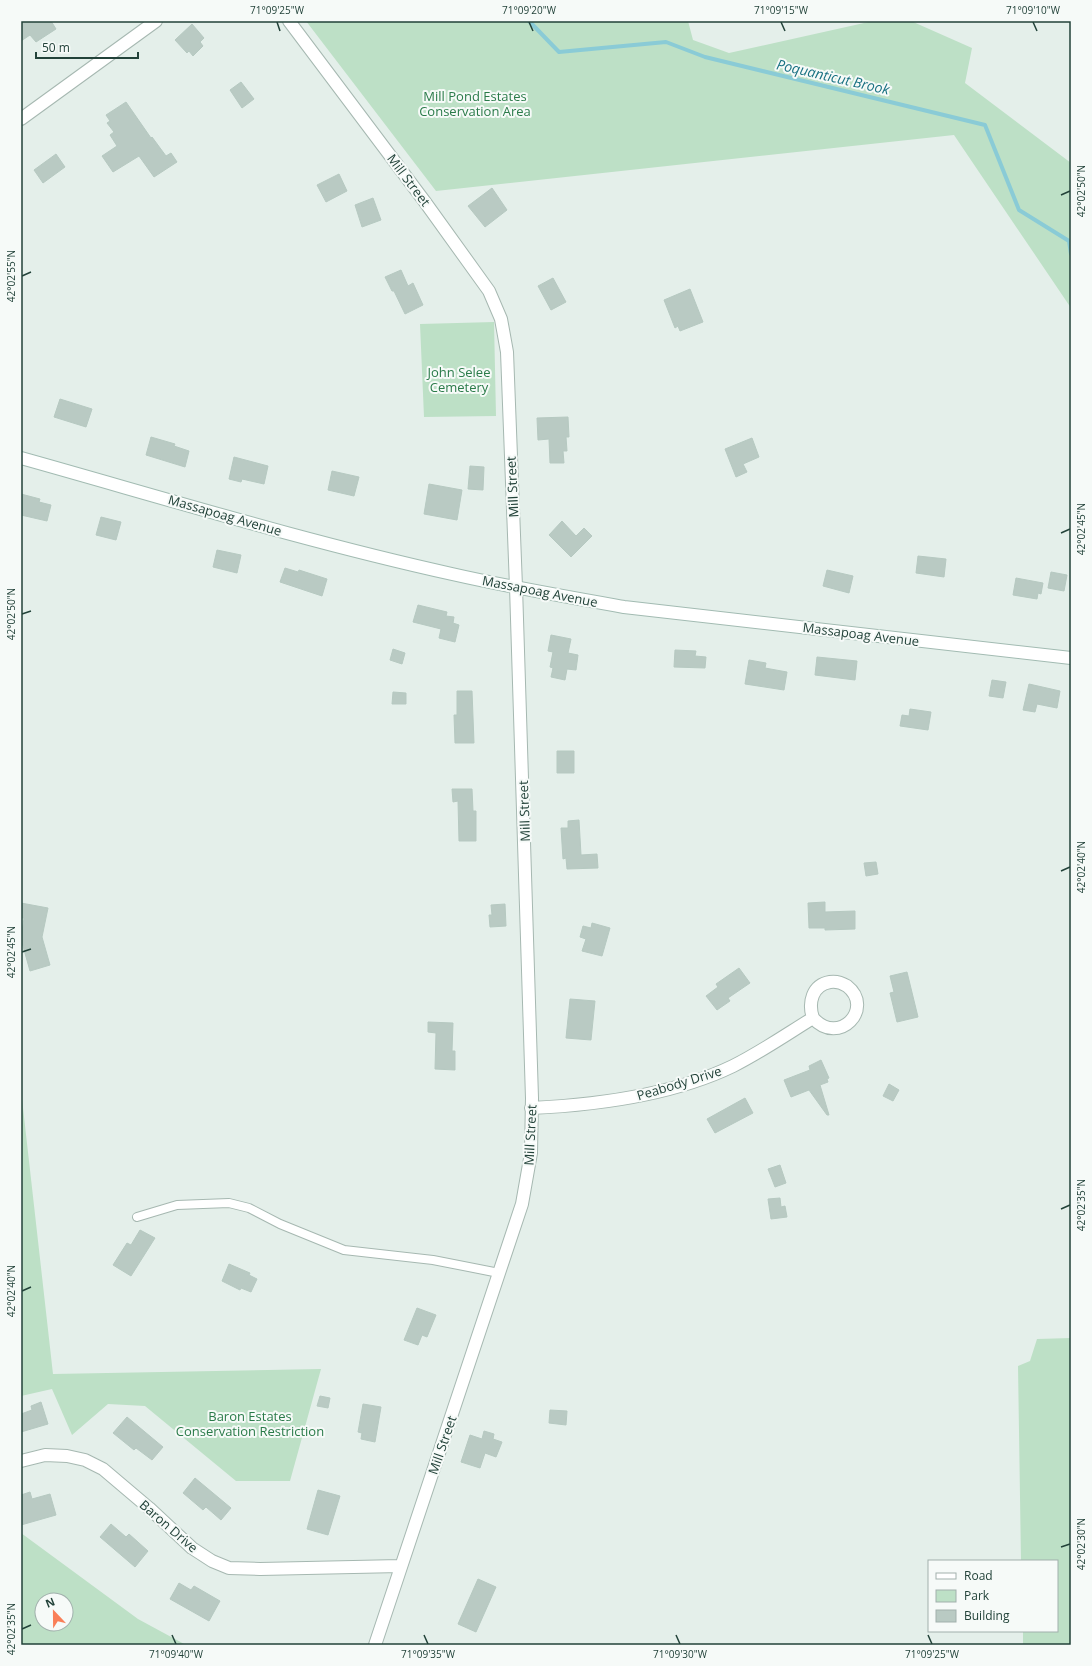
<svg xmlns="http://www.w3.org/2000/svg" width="1092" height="1666" font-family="'Open Sans',sans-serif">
	<rect width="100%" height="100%" fill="#e4efea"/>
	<path fill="#bde0c6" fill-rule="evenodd" d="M 306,21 L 688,21 L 693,40 L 729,53 L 873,21 L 911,21 L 972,48 L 965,83 L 1071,163 L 1071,308 L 954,135 L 436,191 Z
		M 494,322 L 496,416 L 424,417 L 420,324 Z
		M 21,1099 L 22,1099 L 53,1374 L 321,1369 L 290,1481 L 236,1481 L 145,1406 L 108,1404 L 72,1435 L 52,1389 L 21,1396 Z
		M 1071,1338 L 1071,1645 L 1023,1645 L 1023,1631 L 1057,1631 L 1057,1561 L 1021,1561 L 1018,1366 L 1030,1361 L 1037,1339 Z
		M 21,1533 L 138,1619 L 186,1645 L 21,1645 ZM 42,1600 L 66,1600 L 66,1624 L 42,1624 Z"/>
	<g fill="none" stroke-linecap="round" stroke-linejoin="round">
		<path stroke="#8acbd6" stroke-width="4" d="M 529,21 L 559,52 L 666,42 L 705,57 L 985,125 L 1019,210 L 1069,241 L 1071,254"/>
	</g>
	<path fill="#b9cac3" stroke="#b6c9c1" d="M 21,21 L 51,21 L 56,29 L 36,42 L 30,35 L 21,41 Z
		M 192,24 L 204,38 L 200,42 L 203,46 L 193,56 L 189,51 L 187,53 L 175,40 Z
		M 241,82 L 254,99 L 242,108 L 230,90 Z
		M 126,102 L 151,138 L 152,137 L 166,156 L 171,153 L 177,162 L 154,177 L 139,156 L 113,172 L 102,156 L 117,146 L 110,135 L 114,132 L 107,123 L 110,121 L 106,115 Z
		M 56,154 L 65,167 L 43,183 L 34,170 Z
		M 339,174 L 347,191 L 326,202 L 317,185 Z
		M 492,188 L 507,210 L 485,227 L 468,206 Z
		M 373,198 L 381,220 L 362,227 L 355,205 Z
		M 401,270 L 408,286 L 413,283 L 423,305 L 405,314 L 394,291 L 392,291 L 385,277 Z
		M 553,278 L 566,302 L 551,310 L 538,286 Z
		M 690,289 L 703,322 L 680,331 L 678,326 L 675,328 L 664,300 Z
		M 60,399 L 92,409 L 86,427 L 54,417 Z
		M 568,417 L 569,437 L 566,437 L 567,451 L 563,451 L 564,463 L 550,463 L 549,439 L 538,440 L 537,418 Z
		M 151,437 L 175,444 L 174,446 L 189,451 L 185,467 L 146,455 Z
		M 752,438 L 759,457 L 743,464 L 747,472 L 736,477 L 725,449 Z
		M 234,457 L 268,466 L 264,484 L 242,479 L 241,482 L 229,479 Z
		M 470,466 L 484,467 L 483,490 L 468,489 Z
		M 332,471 L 359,477 L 354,496 L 328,490 Z
		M 429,484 L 462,490 L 457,520 L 424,514 Z
		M 21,494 L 40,499 L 39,502 L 51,505 L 47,521 L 21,515 Z
		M 101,517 L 121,522 L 116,540 L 96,535 Z
		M 562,521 L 576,536 L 584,528 L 592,536 L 571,557 L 549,535 Z
		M 217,550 L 241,555 L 237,573 L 213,567 Z
		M 918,556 L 946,559 L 944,577 L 916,573 Z
		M 285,568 L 298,572 L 299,570 L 327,579 L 322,596 L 280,582 Z
		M 827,570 L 853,576 L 849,593 L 823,586 Z
		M 1051,572 L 1067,575 L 1064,591 L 1048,588 Z
		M 1016,578 L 1043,583 L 1041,594 L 1038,593 L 1037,599 L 1013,595 Z
		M 418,605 L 447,612 L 446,616 L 454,617 L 453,623 L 459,625 L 455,642 L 439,638 L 441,629 L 413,622 Z
		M 551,635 L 571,639 L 568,653 L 578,655 L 576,670 L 567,669 L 565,680 L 551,677 L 553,668 L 550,667 L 553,652 L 548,651 Z
		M 393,649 L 405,653 L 402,664 L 390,660 Z
		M 675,650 L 696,651 L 695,656 L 706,657 L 705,668 L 674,667 Z
		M 817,657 L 857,661 L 855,680 L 815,675 Z
		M 749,660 L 766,663 L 765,668 L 787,672 L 784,690 L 745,684 Z
		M 992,680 L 1006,682 L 1003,698 L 989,696 Z
		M 1029,684 L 1060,691 L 1057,708 L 1037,704 L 1035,712 L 1023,710 Z
		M 457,691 L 472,691 L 474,743 L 455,743 L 454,715 L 457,715 Z
		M 393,692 L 406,693 L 406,704 L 392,704 Z
		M 910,709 L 931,712 L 928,730 L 900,726 L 902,715 L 909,716 Z
		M 557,751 L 574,751 L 574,773 L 557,773 Z
		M 452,789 L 472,789 L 473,811 L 476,811 L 476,841 L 459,841 L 458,801 L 453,802 Z
		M 579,820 L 581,855 L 597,854 L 598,868 L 567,869 L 566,858 L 563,859 L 561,828 L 568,828 L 568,821 Z
		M 876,862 L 878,874 L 866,876 L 864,863 Z
		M 825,902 L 825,912 L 855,911 L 855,929 L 825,930 L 825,928 L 809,928 L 808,903 Z
		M 21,903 L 48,908 L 42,937 L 50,965 L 30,971 L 21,939 L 24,918 L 21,918 Z
		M 505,904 L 506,926 L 490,927 L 489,915 L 492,915 L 491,905 Z
		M 592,923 L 610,928 L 602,956 L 582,951 L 586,939 L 580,937 L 583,926 L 591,928 Z
		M 739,968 L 750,983 L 728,998 L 730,1001 L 717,1010 L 706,996 L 718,987 L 716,984 Z
		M 907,972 L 918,1017 L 897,1022 L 890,993 L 894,992 L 890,976 Z
		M 570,999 L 595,1001 L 591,1040 L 566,1038 Z
		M 428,1022 L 453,1023 L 452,1051 L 455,1051 L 455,1070 L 435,1069 L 436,1033 L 428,1032 Z
		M 821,1060 L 829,1078 L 827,1079 L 828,1082 L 820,1085 L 829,1115 L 827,1115 L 809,1090 L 791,1097 L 784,1080 L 810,1070 L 809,1066 Z
		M 889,1084 L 899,1090 L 893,1101 L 883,1096 Z
		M 745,1098 L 753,1113 L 715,1133 L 707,1119 Z
		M 780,1165 L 786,1183 L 775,1187 L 768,1169 Z
		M 780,1198 L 781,1207 L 785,1206 L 787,1217 L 771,1219 L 768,1199 Z
		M 140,1230 L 155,1238 L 131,1276 L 113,1265 L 127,1243 L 131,1245 Z
		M 229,1264 L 250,1273 L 249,1275 L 257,1279 L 251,1292 L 241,1288 L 240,1290 L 222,1281 Z
		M 417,1308 L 436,1315 L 427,1337 L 422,1335 L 418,1345 L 404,1340 Z
		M 320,1396 L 330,1398 L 328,1408 L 317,1406 Z
		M 41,1402 L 48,1424 L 21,1432 L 21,1414 L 32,1410 L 31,1406 Z
		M 363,1404 L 381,1407 L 375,1442 L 361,1439 L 362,1433 L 358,1432 Z
		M 550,1410 L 567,1411 L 566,1425 L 549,1423 Z
		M 127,1417 L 163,1447 L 152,1460 L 136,1448 L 134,1450 L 113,1433 Z
		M 484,1431 L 494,1434 L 493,1439 L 502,1442 L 496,1457 L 485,1453 L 480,1468 L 461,1462 L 470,1435 L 482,1439 Z
		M 195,1478 L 231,1508 L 221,1520 L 206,1507 L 203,1510 L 183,1493 Z
		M 318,1490 L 340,1496 L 328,1535 L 307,1529 Z
		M 30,1492 L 32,1499 L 50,1494 L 56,1515 L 21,1525 L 21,1495 Z
		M 111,1524 L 126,1537 L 129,1534 L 148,1551 L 135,1567 L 100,1537 Z
		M 478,1579 L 496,1587 L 476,1632 L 458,1624 Z
		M 179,1583 L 191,1590 L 194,1586 L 220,1601 L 209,1621 L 170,1599 Z"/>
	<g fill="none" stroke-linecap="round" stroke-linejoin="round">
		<defs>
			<path id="service" d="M 137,1217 L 177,1205 L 229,1203 L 249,1208 L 280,1224 L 344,1250 L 433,1260 L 499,1273"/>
			<path id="minor" d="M 289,21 L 425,202 L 489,291 L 501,319 L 507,352 L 516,587 L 532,1098 L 531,1153 L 522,1204 L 375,1645
				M 531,1108 C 597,1105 673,1095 733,1066 C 761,1052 787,1034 813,1018 C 808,1003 812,985 830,982 C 836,981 842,983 847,986 C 875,1008 839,1047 813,1018
				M 21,1461 L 45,1455 L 67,1456 L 85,1460 L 103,1469 L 149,1508 L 192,1548 L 212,1561 L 229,1568 L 260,1569 L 400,1566"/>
			<path id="tertiary" d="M 21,119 L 156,21"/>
			<path id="secondary" d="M 21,458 C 164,498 307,542 452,574 C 509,587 567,597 624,607 L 1071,658"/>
		</defs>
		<use href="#service" stroke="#a6b8b1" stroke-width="10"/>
		<use href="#minor" stroke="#a6b8b1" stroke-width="14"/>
		<use href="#tertiary" stroke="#a6b8b1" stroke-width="14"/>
		<use href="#secondary" stroke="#a2bbb2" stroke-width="14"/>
		<use href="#service" stroke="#fff" stroke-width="8"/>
		<use href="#minor" stroke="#fff" stroke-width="12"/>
		<use href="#tertiary" stroke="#fff" stroke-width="12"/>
		<use href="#secondary" stroke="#fff" stroke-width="12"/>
	</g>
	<path fill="none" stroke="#224239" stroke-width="1.5" d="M 277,22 L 280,31M 529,22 L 533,31M 781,22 L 785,31M 1033,22 L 1037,31M 1061,195 L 1070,191M 22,276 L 31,272M 1061,533 L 1070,529M 22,614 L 31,611M 1061,871 L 1070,867M 22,952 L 31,949M 1061,1209 L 1070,1205M 22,1291 L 31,1287M 1061,1547 L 1070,1544M 22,1629 L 31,1625M 172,1635 L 176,1644M 424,1635 L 428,1644M 676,1635 L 680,1644M 928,1635 L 932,1644"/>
	<g text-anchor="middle" stroke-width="4" stroke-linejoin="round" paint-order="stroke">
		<g font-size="13" fill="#2a7b49" stroke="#f6faf8">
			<text x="475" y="101">Mill Pond Estates<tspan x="475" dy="15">Conservation Area</tspan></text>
			<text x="459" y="377">John Selee<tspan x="459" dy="15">Cemetery</tspan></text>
			<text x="250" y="1421">Baron Estates<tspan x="250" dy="15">Conservation Restriction</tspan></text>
		</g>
		<g font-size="13" fill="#224239" stroke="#f6faf8">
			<text transform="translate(409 180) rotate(53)" y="5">Mill Street</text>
			<text transform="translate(512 487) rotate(-93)" y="5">Mill Street</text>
			<text transform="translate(225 515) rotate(16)" y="5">Massapoag Avenue</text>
			<text transform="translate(540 591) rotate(11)" y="5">Massapoag Avenue</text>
			<text transform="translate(861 634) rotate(7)" y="5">Massapoag Avenue</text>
			<text transform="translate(524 811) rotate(-92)" y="5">Mill Street</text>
			<text transform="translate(679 1083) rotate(-17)" y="5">Peabody Drive</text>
			<text transform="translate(530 1135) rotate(-87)" y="5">Mill Street</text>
			<text transform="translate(442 1445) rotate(-71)" y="5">Mill Street</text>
			<text transform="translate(169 1526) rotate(41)" y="5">Baron Drive</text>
		</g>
		<g font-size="14" font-style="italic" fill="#187182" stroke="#f6faf8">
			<text transform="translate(833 77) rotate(13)" y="5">Poquanticut Brook</text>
		</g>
	</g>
	<rect width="1092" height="1666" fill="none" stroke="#f6faf8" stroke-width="44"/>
	<rect x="928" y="1560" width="130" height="72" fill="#f6faf8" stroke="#a1b0ac"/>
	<rect x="936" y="1573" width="20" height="6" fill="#ffffff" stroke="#a1b0ac"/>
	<text x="964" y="1580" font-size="12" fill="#224239">Road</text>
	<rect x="936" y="1590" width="20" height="12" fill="#bde0c6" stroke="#a1b0ac"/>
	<text x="964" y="1600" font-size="12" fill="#224239">Park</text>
	<rect x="936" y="1610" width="20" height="12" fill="#b9cac3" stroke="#a1b0ac"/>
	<text x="964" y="1620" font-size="12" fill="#224239">Building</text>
	<g transform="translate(54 1612) rotate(338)"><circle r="19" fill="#f6faf8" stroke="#a1b0ac"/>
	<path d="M0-3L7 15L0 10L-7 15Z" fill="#f97f58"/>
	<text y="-6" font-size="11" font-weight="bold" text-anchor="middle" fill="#224239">N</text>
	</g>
	<path d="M36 52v6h102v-6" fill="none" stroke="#224239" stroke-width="2"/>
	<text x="42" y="52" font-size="12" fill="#224239" stroke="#f6faf8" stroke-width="3" paint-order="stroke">50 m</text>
	<rect x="22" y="22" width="1048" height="1622" fill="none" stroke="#224239" stroke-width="1.5"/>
	<g font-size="10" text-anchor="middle" fill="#224239">
		<text x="277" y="14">71°09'25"W</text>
		<text x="529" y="14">71°09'20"W</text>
		<text x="781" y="14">71°09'15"W</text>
		<text x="1033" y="14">71°09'10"W</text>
		<text transform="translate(1081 191) rotate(-90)" y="4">42°02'50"N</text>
		<text transform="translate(11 276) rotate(-90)" y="4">42°02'55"N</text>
		<text transform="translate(1081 529) rotate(-90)" y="4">42°02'45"N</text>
		<text transform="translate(11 614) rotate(-90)" y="4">42°02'50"N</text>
		<text transform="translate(1081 867) rotate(-90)" y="4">42°02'40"N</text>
		<text transform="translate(11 952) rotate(-90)" y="4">42°02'45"N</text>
		<text transform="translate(1081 1205) rotate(-90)" y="4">42°02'35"N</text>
		<text transform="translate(11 1291) rotate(-90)" y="4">42°02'40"N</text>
		<text transform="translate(1081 1544) rotate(-90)" y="4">42°02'30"N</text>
		<text transform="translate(11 1629) rotate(-90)" y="4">42°02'35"N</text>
		<text x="176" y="1658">71°09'40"W</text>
		<text x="428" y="1658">71°09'35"W</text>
		<text x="680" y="1658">71°09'30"W</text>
		<text x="932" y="1658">71°09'25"W</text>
	</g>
</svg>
